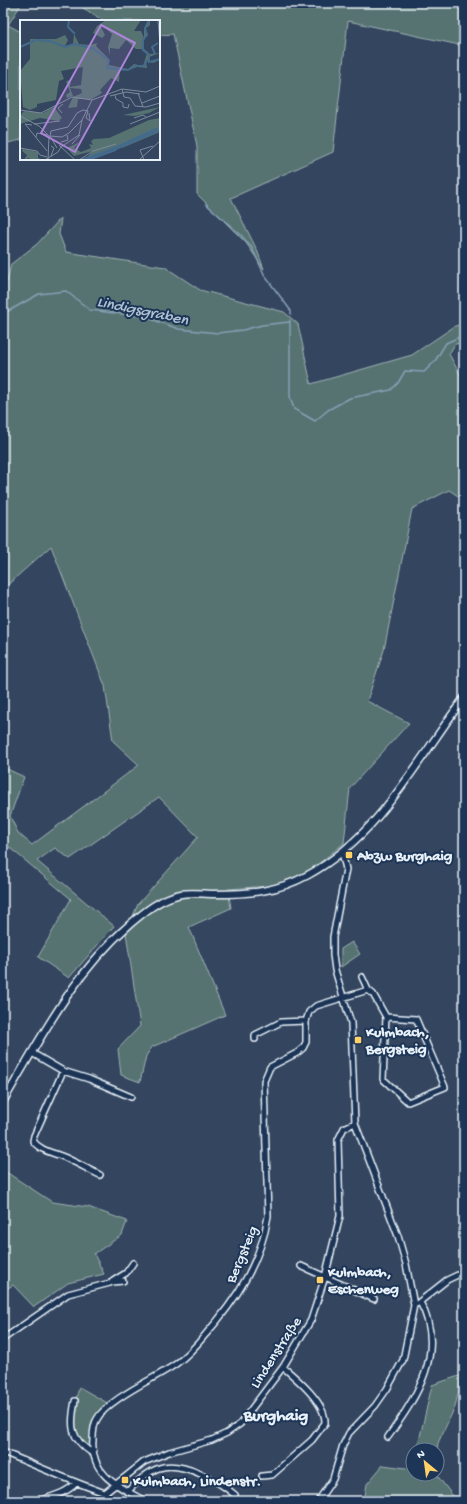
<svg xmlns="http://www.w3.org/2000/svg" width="467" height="1504" font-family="'Gochi Hand',sans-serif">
	<rect width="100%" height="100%" fill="#34455f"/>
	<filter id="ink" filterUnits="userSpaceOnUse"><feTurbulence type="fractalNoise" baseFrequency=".025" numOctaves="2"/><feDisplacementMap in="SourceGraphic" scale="8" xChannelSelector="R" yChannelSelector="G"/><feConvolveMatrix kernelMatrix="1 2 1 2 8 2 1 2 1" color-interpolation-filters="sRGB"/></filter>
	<g filter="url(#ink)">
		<path fill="#567371" stroke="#9fb2b4" d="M 3,3 L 22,3 L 8,25 L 21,32 L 21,140 L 3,144 Z
			M 64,3 L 464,3 L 464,46 L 348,21 L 333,152 L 231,198 L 257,250 L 264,269 L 246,243 L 197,194 L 197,146 L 173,34 L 159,35 L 159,21 L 104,21 L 80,6 Z
			M 61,218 L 59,234 L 66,252 L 165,267 L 200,290 L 284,312 L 298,324 L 311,384 L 412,355 L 455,326 L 464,324 L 464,343 L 455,344 L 449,354 L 464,382 L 464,500 L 449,490 L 412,509 L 384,650 L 367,701 L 409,723 L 350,788 L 344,843 L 311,870 L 282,885 L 228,889 L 231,908 L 189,927 L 225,1015 L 152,1047 L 146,1056 L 140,1082 L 121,1075 L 118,1049 L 140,1026 L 126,933 L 138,904 L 198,837 L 159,797 L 70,859 L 55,848 L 37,861 L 114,926 L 69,978 L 38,957 L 71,899 L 3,842 L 3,770 L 5,768 L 24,777 L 10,816 L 18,833 L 32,845 L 139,765 L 113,741 L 105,686 L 51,546 L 3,589 L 3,283 L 7,282 L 11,264 L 37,244 Z
			M 352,942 L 360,954 L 341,967 L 341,949 Z
			M 3,1170 L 52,1202 L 88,1207 L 127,1221 L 122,1235 L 94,1254 L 104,1274 L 68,1283 L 34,1307 L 13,1285 L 3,1291 Z
			M 462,1375 L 455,1407 L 438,1443 L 437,1452 L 437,1450 L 419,1450 L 418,1445 L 432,1385 Z
			M 79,1387 L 111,1405 L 96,1420 L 92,1453 C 88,1450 80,1445 77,1440 C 69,1424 75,1404 79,1387 Z
			M 383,1465 L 413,1469 L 413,1474 L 436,1474 L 453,1496 L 464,1497 L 464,1501 L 364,1501 L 367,1484 Z"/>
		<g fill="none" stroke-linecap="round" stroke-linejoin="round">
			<path stroke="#86a0b7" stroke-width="1.5" d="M 206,204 L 240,234 L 252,248 L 265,276 L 291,311 L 291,314
				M 3,314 L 39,294 L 66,291 L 90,310 L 145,317 L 179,329 L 218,333 L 243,330 L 262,325 L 290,322
				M 290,320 L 290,397 L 294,409 L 315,421 L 328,410 L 350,398 L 391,390 L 398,383 L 405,371 L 424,372 L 435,361 L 446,343 L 464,335"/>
			<defs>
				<path id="minor" d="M 362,977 L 368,990
					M 255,1039 L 255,1035 L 281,1022 L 306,1021
					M 32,1053 L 63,1071 L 89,1079 L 131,1097
					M 63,1071 L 34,1136 L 33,1141 C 40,1151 55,1153 66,1158 C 77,1163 88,1169 100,1175
					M 301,1266 L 374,1299
					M 113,1282 L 123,1281
					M 418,1303 L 447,1280 L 464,1272
					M 3,1339 L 68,1294 L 110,1283 L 126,1273 L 133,1263
					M 75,1401 C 70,1426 70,1438 92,1453
					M 388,1437 C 417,1397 447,1351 420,1302
					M 3,1452 C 37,1466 70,1481 105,1493
					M 262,1476 L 272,1475 L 312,1440 L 325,1423 C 326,1403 297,1379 283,1367
					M 128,1491 C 137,1482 147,1472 159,1468 C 181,1460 219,1481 235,1495
					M 38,1501 C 51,1497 67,1493 76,1483
					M 101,1501 L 105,1493 L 144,1462 L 169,1452 L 212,1440 L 227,1433 L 240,1424 L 283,1367 L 311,1320 L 325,1277 L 340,1216 L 338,1140 L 344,1128 L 355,1123
					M 145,1501 C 119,1487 90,1475 93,1440 C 93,1433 93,1425 97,1419 C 108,1399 156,1378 176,1364 C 187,1356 197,1345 206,1334 C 236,1300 261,1262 268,1216 L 264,1081 L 270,1067 L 297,1053 L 303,1048 L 306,1042 L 306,1021 L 309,1012 L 316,1006 L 368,990 L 373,994 L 386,1017 L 383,1079 L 408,1102 L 445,1087 L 416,1019 L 386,1017
					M 318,1501 L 333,1479 L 343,1445 L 349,1433 L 375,1406 L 387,1389 L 403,1360 L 414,1305 L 406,1264 L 398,1236 L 355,1123 L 351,1023 L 335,970 L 333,955 L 333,937 L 346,869 L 342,853"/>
				<path id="tertiary" d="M 3,1102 C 40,1039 73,974 129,925 C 144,912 161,898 181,894 C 191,892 203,894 214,894 C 249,894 277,892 308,875 C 379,836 417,761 464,698"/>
			</defs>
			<use href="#minor" stroke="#e8f1f8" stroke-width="8"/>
			<use href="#tertiary" stroke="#e8f1f8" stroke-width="9"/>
			<use href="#minor" stroke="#1d3557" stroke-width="5"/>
			<use href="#tertiary" stroke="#1d3557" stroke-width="6"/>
		</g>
	</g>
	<g fill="#ffd166" stroke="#1d3557" stroke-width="1.5">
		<rect x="345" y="851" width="8" height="8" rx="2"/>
		<rect x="354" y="1036" width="8" height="8" rx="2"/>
		<rect x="316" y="1276" width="8" height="8" rx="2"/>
		<rect x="121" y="1476" width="8" height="8" rx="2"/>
	</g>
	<g text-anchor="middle" stroke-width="4" stroke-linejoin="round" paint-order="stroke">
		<g font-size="15" font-weight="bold" fill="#e8f1f8" stroke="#1d3557" text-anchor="start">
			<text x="357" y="860">Abzw Burghaig</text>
			<text x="366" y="1036">Kulmbach,<tspan x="366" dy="17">Bergsteig</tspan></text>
			<text x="328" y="1276">Kulmbach,<tspan x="328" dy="17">Eschenweg</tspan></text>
			<text x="133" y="1485">Kulmbach, Lindenstr.</text>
		</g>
		<g font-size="15" fill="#e8f1f8" stroke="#1d3557">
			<text transform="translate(241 1254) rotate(-67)" y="5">Bergsteig</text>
			<text transform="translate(275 1352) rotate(-57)" y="5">Lindenstraße</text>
		</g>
		<g font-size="16" font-style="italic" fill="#afc2d2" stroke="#1d3557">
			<text transform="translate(143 309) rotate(12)" y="6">Lindigsgraben</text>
		</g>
		<g font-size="17" font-weight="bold" fill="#e8f1f8" stroke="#1d3557">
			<text x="276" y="1420">Burghaig</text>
		</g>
	</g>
	<g transform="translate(20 20)">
		<rect width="140" height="140" fill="#34455f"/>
		<path d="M 86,0 L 121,0 L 114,11 L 121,11 L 124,18 L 124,9 L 130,0 L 130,5 L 125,9 L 128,14 L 123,21 L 123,28 L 130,34 L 140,33 L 129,37 L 130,41 L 140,40 L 133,43 L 126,41 L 127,48 L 117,47 L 109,50 L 100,48 L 99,62 L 91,58 L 80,70 L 82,73 L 72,79 L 58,79 L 57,87 L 48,88 L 53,77 L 62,73 L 61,69 L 50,68 L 53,76 L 47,78 L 46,75 L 50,72 L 46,61 L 51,60 L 50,67 L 61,65 L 63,47 L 41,51 L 44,59 L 39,61 L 36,80 L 17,84 L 17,87 L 10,90 L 3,87 L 0,51 L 10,39 L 10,19 L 36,19 L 45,15 L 48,20 L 45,26 L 53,24 L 54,14 L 59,24 L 70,25 L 77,23 L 76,26 L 89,39 L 89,45 L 108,49 L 114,44 L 123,46 L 127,33 L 121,29 L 116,29 L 106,20 L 99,29 L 90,28 L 90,35 L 88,27 L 92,14 L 83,6 L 81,7 L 85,15 L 82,18 L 73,13 L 77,6 ZM 34,87 L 42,98 L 38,101 L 20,98 L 0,104 L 0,96 L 4,91 L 23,93 ZM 140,87 L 129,93 L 115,96 L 103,95 ZM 140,98 L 140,112 L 102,128 L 101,126 L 66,138 L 73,131 L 54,136 L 47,128 L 60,122 L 54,128 L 61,132 L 71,128 L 69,124 L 73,125 L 71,121 L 74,119 L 89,118 L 129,100 ZM 3,129 L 18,132 L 18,138 L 22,140 L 10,140 L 9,138 L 4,140 L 7,135 L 2,131 Z" fill="#567371"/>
		<path d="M 99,127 L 96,131 L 71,140 L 63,140 Z" fill="#446a8c"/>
		<path fill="none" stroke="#446a8c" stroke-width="2" d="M 49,0 L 48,7 L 55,14M 129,0 L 125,8 L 127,15 L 123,20 L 123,30 L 129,35 L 129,42 L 140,39M 17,20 L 30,21 L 45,27 L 54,24 L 72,28 L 89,40M 0,27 L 16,20M 135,34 L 132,27 L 138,23M 89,40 L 87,48 L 108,50 L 115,46M 115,46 L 124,46 L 127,40M 96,129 L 140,110M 61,140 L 97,127 L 138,108"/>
		<path fill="none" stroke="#7c8a9c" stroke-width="1" d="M 138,0 L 140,25M 102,69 L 104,77 L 110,78 L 115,86 L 126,87 L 140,83M 118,73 L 123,87M 95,75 L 96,79 L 103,83 L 103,87 L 108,88 L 109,84M 90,76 L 106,72 L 120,74M 122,83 L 140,76M 0,90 L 21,93 L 52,77 L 72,80 L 102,69 L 126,72 L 140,66M 42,93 L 38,88 L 43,84M 0,96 L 19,106 L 29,116M 114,98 L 123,95 L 126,97M 14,104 L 40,101M 110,104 L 140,92M 12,105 L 5,104 L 27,131M 30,116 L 42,117 L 49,113 L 62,100M 16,117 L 17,113 L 28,115M 41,122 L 48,120 L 47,115M 52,124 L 60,115M 39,125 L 55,140M 31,126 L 34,128 L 31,136M 41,127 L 59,115 L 62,100 L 72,80M 0,128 L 17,131 L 20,135 L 27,137M 37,128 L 30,116 L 31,111 L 48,107 L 57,93 L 63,90 L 68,91 L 66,98 L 70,101 L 69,93M 25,140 L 38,132 L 41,127M 28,140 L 29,116M 59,140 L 73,131 L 96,124M 119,140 L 140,121M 124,140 L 120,130 L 133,126"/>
		<path fill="#ac85d9" fill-opacity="0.15" stroke="#ac85d9" stroke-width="2" d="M 81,5 L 115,23 L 55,132 L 21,113 Z"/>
		<rect width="140" height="140" fill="none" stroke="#e8f1f8" stroke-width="2"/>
	</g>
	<rect width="467" height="1504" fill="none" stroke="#1d3557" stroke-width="16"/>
	<rect x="8" y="8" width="451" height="1488" fill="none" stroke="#e8f1f8" stroke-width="1.5" filter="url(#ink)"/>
	<g transform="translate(425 1462) rotate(331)"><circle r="19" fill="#1d3557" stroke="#6e8097"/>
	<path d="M0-3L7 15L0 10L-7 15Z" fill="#ffd166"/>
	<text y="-6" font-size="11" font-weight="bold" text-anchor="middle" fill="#e8f1f8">N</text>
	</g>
</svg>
